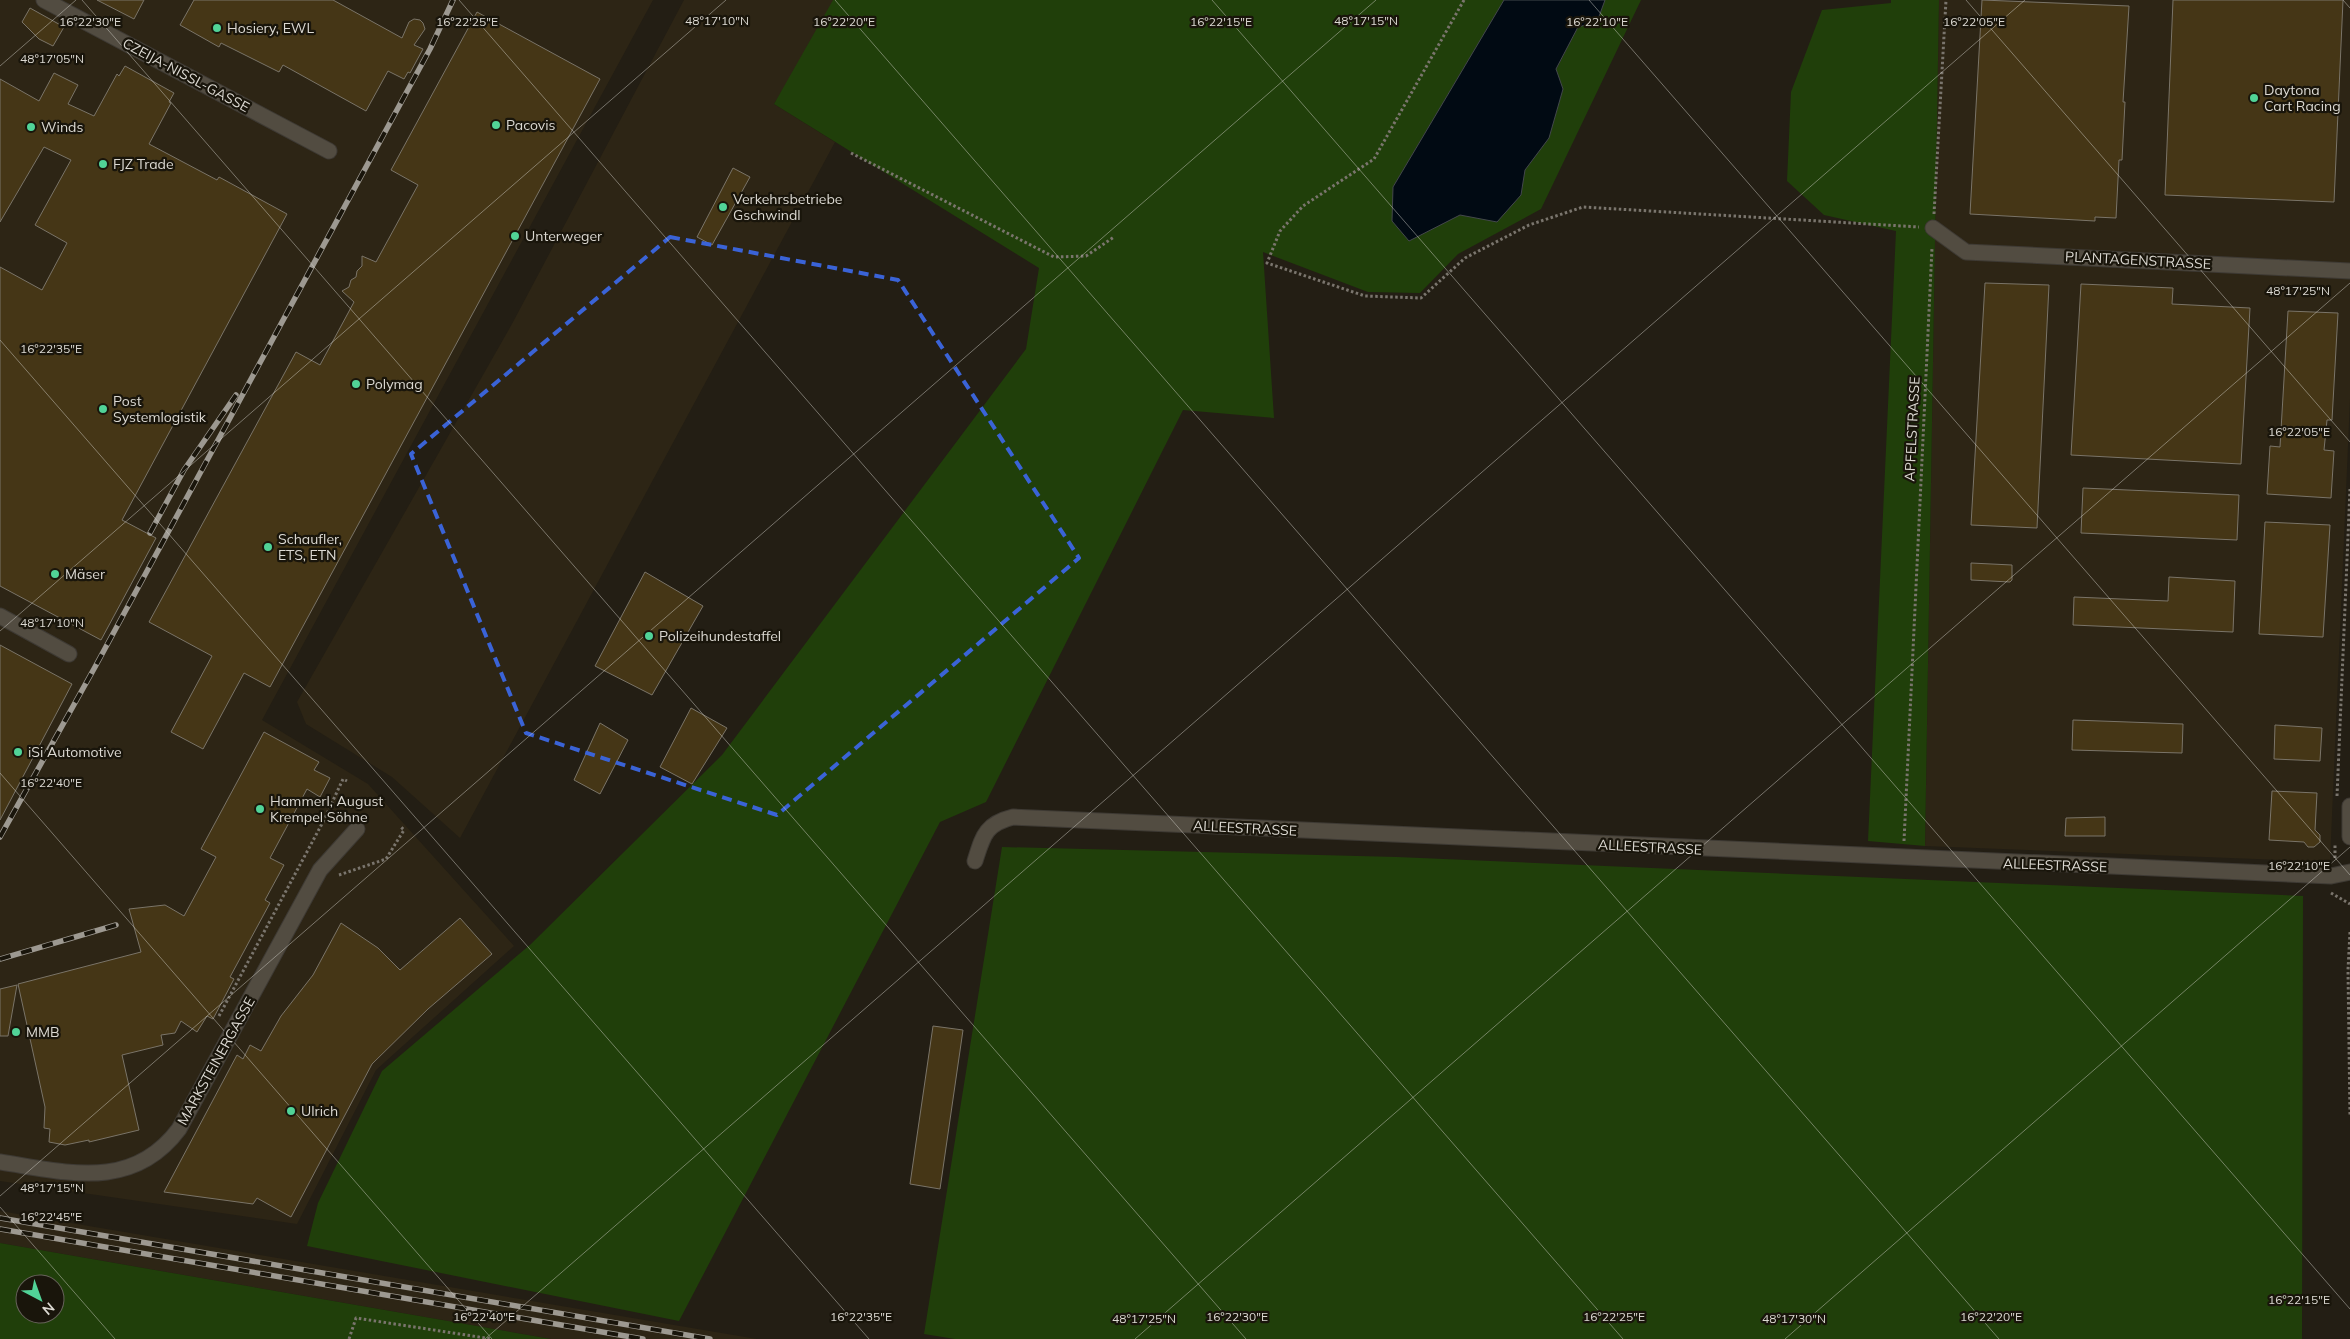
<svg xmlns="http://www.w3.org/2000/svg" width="2350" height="1339" font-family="Mulish,sans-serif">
	<rect width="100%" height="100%" fill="#231e14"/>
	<path fill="#2d2515" d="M 0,0 L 653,0 L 262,720 L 368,784 L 514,946 L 376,1070 L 297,1224 L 0,1181 Z
		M 684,0 L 839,0 L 774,104 L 835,142 L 460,838 L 392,777 L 306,724 L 297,702 L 512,324 Z
		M 1939,0 L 2350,0 L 2350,399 L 2330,862 L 1925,846 Z
		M 0,1211 L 757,1339 L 551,1339 L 0,1243 Z"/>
	<path fill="#203f0a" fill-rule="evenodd" d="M 833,0 L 1504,0 L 1393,187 L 1409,241 L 1460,215 L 1497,221 L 1521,195 L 1525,170 L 1549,138 L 1563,89 L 1556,70 L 1578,27 L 1597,22 L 1605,0 L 1641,0 L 1541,209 L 1458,254 L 1420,293 L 1368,292 L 1263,252 L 1274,418 L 1183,410 L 986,802 L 940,822 L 679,1321 L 307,1246 L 318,1203 L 382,1071 L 531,944 L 722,755 L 1026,349 L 1039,268 L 774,104 Z
		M 1891,0 L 1939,0 L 1925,846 L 1868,841 L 1896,231 L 1824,215 L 1787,181 L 1791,92 L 1822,10 L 1891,3 Z
		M 1002,847 L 1397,857 L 2303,896 L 2302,1339 L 955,1339 L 924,1334 Z
		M 0,1243 L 551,1339 L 0,1339 ZM 25,1284 L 55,1284 L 55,1314 L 25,1314 Z"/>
	<path fill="#010a13" stroke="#43484c" d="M 1504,0 L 1605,0 L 1597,22 L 1578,27 L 1556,69 L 1563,89 L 1549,138 L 1525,170 L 1521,195 L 1497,222 L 1460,215 L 1409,241 L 1392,221 L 1393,187 Z"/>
	<path fill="#453616" stroke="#7a7468" d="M 97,0 L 144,0 L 134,19 Z
		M 194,0 L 333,0 L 402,38 L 409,22 L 414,19 L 420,20 L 423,23 L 425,29 L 414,45 L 423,49 L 410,73 L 408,72 L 404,79 L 388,71 L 366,111 L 283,65 L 279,72 L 221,43 L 219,47 L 180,25 Z
		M 1982,0 L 2129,6 L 2123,102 L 2125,102 L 2122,160 L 2119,160 L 2116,218 L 2095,217 L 2095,221 L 1970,214 Z
		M 2173,0 L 2343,0 L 2334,202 L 2165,195 Z
		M 30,8 L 64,27 L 53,46 L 39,39 L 22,22 Z
		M 477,12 L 600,79 L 270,687 L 244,673 L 203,749 L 171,732 L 212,656 L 149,622 L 296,352 L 320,365 L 354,302 L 342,291 L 349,287 L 351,280 L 356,277 L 357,271 L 362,266 L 362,256 L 376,262 L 418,185 L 391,170 Z
		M 125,66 L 174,93 L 169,102 L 171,103 L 149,144 L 217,180 L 219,177 L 287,214 L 122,520 L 156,538 L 101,640 L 0,586 L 0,267 L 42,290 L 67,243 L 35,225 L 71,160 L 44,147 L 0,222 L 0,79 L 39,101 L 54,73 L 78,85 L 68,104 L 94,116 L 117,74 L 119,76 Z
		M 733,168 L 750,177 L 712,245 L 697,237 Z
		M 1985,283 L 2049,285 L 2037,528 L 1971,525 Z
		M 2081,284 L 2173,288 L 2172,304 L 2250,308 L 2241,464 L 2071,455 Z
		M 2288,311 L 2338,313 L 2332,420 L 2327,420 L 2324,450 L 2334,451 L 2331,498 L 2267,494 L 2270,446 L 2280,447 Z
		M 2083,488 L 2239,495 L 2237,540 L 2081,533 Z
		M 2265,522 L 2330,525 L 2323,637 L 2259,634 Z
		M 1971,563 L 2012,565 L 2012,580 L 2010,582 L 1971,580 Z
		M 645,572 L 703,606 L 652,695 L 595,666 Z
		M 2169,577 L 2235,581 L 2233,632 L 2073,625 L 2074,597 L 2168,601 Z
		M 0,645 L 72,684 L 0,820 Z
		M 691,708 L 727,728 L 692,784 L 660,767 Z
		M 2073,720 L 2183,724 L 2182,753 L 2072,750 Z
		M 600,723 L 628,740 L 600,794 L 574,780 Z
		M 2275,725 L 2322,728 L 2320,761 L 2274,759 Z
		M 264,732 L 319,762 L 314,770 L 330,778 L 320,797 L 307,789 L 270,858 L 284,865 L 265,900 L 270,903 L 230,977 L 234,979 L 213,1019 L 207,1016 L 197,1032 L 181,1021 L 175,1033 L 161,1035 L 163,1045 L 122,1055 L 139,1130 L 89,1142 L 89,1140 L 65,1145 L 49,1142 L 50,1129 L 44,1128 L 45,1107 L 18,984 L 141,952 L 129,909 L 165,905 L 184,916 L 216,857 L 201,849 Z
		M 2272,791 L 2317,793 L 2315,830 L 2320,835 L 2320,842 L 2314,847 L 2308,847 L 2304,842 L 2269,840 Z
		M 2105,817 L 2105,836 L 2065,836 L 2066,818 Z
		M 460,918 L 492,954 L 428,1009 L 372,1064 L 291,1217 L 257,1198 L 253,1204 L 164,1192 L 237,1055 L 243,1059 L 250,1045 L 261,1051 L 281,1016 L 313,975 L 341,923 L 378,948 L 400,970 Z
		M 17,985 L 8,1036 L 0,1036 L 0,989 Z
		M 933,1026 L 963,1030 L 940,1189 L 910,1184 Z"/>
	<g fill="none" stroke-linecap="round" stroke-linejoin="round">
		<defs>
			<path id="street" d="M 44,0 L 329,151
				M 1933,228 L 1966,252 L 2350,271
				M 0,616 L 69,654
				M 2350,806 L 2350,837
				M 975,861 C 983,836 985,824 1013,817 L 2331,876 L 2350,872
				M 0,1162 C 66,1172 132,1192 179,1129 L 320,870 L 357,829"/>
		</defs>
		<use href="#street" stroke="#3e3a34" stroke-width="17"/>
		<path stroke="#7a756d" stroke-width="3" stroke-dasharray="2.5 2.5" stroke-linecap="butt" d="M 1464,0 L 1374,159 L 1303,206 L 1280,231 L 1267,263 L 1365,296 L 1421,298 L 1465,258 L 1529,225 L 1583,207 L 1919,227
			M 851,153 L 1054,257 L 1086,256 L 1114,237
			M 1934,214 L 1946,0
			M 2337,796 L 2350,489
			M 1904,841 L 1932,248
			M 2335,858 L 2335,845
			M 339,875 L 386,859 L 404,830 L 400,826
			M 2331,893 L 2350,904
			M 2350,932 L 2348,970 L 2350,1116
			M 219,1016 L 324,820 L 343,779 L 347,781
			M 349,1339 L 356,1318 L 492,1339"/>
		<use href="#street" stroke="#524c41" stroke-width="15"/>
		<defs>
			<path id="rail" d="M 150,533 L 184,470 L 236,395
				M 0,837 L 95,667 L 430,49 L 453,0
				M 0,959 L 116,925
				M 0,1218 L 710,1339
				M 0,1229 L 643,1339"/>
		</defs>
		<use href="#rail" stroke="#9d9991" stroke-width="5.5"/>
		<use href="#rail" stroke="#19150b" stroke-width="4" stroke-dasharray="11" stroke-linecap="butt"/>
	</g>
	<path fill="none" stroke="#3a63d7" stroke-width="4" stroke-dasharray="10 6" stroke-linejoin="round" d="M 670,237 L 898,280 L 1079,558 L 777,815 L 526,733 L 411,454 Z"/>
	<path fill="none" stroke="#dcd9d2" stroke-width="1" stroke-opacity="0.45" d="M 82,0 L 1246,1339M 459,0 L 1623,1339M 835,0 L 1999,1339M 1212,0 L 2350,1309M 1589,0 L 2350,875M 1966,0 L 2350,442M 2343,0 L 2350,8M 0,66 L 76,0M 0,340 L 869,1339M 0,631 L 726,0M 0,773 L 492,1339M 0,1196 L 1376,0M 0,1207 L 115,1339M 485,1339 L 2025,0M 1135,1339 L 2350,283M 1785,1339 L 2350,847"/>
	<g fill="#51d397" stroke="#19150b" stroke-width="2">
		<circle cx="217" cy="28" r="5"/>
		<circle cx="2254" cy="98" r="5"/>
		<circle cx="496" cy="125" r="5"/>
		<circle cx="31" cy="127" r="5"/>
		<circle cx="103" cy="164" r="5"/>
		<circle cx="723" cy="207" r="5"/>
		<circle cx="515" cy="236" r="5"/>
		<circle cx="356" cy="384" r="5"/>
		<circle cx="103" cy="409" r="5"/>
		<circle cx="268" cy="547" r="5"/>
		<circle cx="55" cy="574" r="5"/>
		<circle cx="649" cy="636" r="5"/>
		<circle cx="18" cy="752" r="5"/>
		<circle cx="260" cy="809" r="5"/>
		<circle cx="16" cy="1032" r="5"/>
		<circle cx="291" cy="1111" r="5"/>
	</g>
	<g text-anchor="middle" stroke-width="4.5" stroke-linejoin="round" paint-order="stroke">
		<g font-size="14" fill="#dcd9d2" stroke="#19150b" text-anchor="start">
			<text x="227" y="33">Hosiery, EWL</text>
			<text x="2264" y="95">Daytona<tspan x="2264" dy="16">Cart Racing</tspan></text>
			<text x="506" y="130">Pacovis</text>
			<text x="41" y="132">Winds</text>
			<text x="113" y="169">FJZ Trade</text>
			<text x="733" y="204">Verkehrsbetriebe<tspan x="733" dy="16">Gschwindl</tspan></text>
			<text x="525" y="241">Unterweger</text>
			<text x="366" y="389">Polymag</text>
			<text x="113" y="406">Post<tspan x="113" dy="16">Systemlogistik</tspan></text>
			<text x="278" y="544">Schaufler,<tspan x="278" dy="16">ETS, ETN</tspan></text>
			<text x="65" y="579">Mäser</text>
			<text x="659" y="641">Polizeihundestaffel</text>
			<text x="28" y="757">iSi Automotive</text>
			<text x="270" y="806">Hammerl, August<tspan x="270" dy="16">Krempel Söhne</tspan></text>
			<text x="26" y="1037">MMB</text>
			<text x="301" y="1116">Ulrich</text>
		</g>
		<g font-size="14" fill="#dcd9d2" stroke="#19150b">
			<text transform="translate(186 75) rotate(28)" y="5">CZEIJA-NISSL-GASSE</text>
			<text transform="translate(2138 260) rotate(3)" y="5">PLANTAGENSTRASSE</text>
			<text transform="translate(1912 429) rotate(-87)" y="5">APFELSTRASSE</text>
			<text transform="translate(1245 828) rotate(3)" y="5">ALLEESTRASSE</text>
			<text transform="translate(1650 847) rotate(3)" y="5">ALLEESTRASSE</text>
			<text transform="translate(2055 865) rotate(2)" y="5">ALLEESTRASSE</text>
			<text transform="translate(216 1061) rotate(-61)" y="5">MARKSTEINERGASSE</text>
		</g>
	</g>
	<g font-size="12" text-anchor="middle" fill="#dcd9d2" stroke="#19150b" stroke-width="4.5" stroke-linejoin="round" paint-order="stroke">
		<text x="717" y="25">48°17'10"N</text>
		<text x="1366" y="25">48°17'15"N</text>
		<text x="90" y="26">16°22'30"E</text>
		<text x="467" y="26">16°22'25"E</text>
		<text x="844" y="26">16°22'20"E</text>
		<text x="1221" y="26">16°22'15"E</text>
		<text x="1597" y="26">16°22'10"E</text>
		<text x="1974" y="26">16°22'05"E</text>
		<text x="52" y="63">48°17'05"N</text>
		<text x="2298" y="295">48°17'25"N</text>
		<text x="51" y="353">16°22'35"E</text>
		<text x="2299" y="436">16°22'05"E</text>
		<text x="52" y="627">48°17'10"N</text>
		<text x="51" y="787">16°22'40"E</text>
		<text x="2299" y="870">16°22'10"E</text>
		<text x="52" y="1192">48°17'15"N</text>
		<text x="51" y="1221">16°22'45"E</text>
		<text x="2299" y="1304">16°22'15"E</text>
		<text x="484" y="1321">16°22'40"E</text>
		<text x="861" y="1321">16°22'35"E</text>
		<text x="1237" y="1321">16°22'30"E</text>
		<text x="1614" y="1321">16°22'25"E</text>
		<text x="1991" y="1321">16°22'20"E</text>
		<text x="1144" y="1323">48°17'25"N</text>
		<text x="1794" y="1323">48°17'30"N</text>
	</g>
	<g transform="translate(40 1299) rotate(139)"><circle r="24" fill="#19150b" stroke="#67635b"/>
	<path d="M0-4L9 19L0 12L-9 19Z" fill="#51d397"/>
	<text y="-8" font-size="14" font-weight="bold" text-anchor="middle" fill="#dcd9d2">N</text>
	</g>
</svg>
